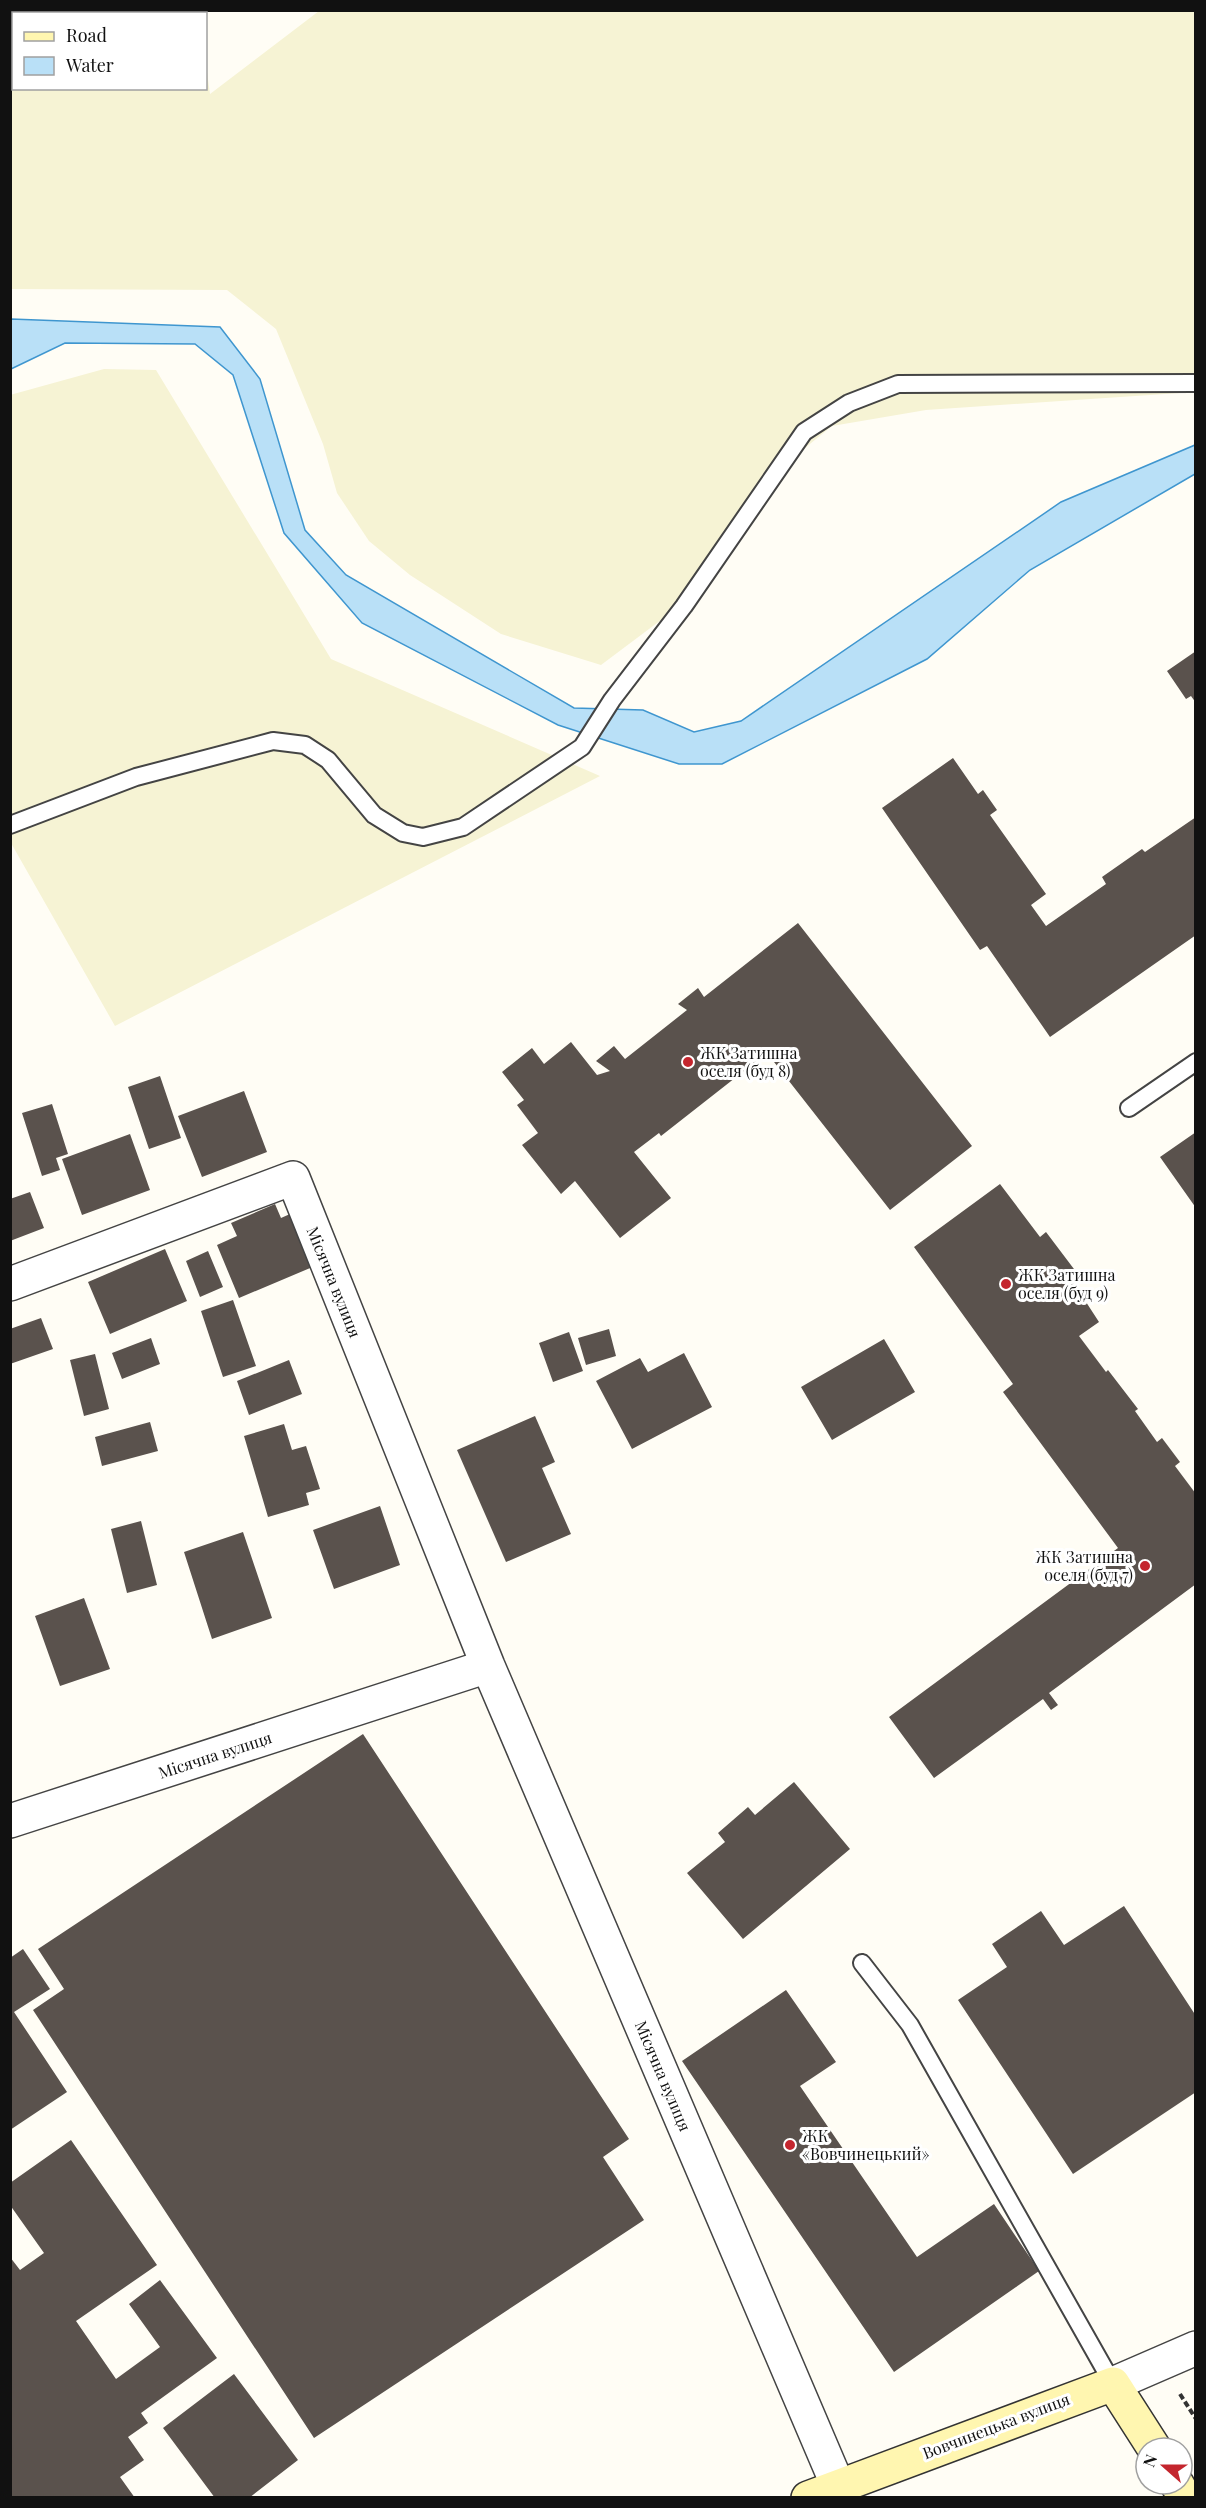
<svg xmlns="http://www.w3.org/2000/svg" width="1206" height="2508" font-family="'Playfair Display',serif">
	<rect width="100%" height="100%" fill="#fffdf5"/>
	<path fill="#f6f3d4" d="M 10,11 L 198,11 L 198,13 L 14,14 L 14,88 L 206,88 L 206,65 L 210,94 L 319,11 L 1195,11 L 1195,392 L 926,410 L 832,426 L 773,474 L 665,617 L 601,665 L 501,634 L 410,575 L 369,541 L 337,493 L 323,444 L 276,329 L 227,290 L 11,289 Z
		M 104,369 L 156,370 L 331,659 L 600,776 L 115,1026 L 11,843 L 10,395 Z"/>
	<path fill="#b9e0f7" stroke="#3f96cf" stroke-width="1.5" d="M 11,319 L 220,327 L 260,379 L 305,530 L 346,575 L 574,708 L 643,710 L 694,732 L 741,721 L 1061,502 L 1195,445 L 1195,474 L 1030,570 L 927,659 L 722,764 L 679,764 L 558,725 L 362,623 L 284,533 L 233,375 L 195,344 L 65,343 L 11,369 Z"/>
	<path fill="#5a524d" d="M 1196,651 L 1196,703 L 1191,696 L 1186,699 L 1167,671 Z
		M 953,758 L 978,794 L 983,790 L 997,810 L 990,815 L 1046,894 L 1031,905 L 1046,926 L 1106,884 L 1102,877 L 1142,849 L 1145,852 L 1196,817 L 1196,935 L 1050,1037 L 987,946 L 980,950 L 882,808 Z
		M 798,923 L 972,1146 L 890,1210 L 767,1053 L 661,1136 L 659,1133 L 634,1152 L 671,1198 L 620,1238 L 575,1181 L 561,1194 L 522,1145 L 538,1133 L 517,1105 L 524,1100 L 502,1072 L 532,1048 L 544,1064 L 571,1042 L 597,1075 L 610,1071 L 596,1061 L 614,1046 L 625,1059 L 687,1010 L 678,1004 L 698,988 L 704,997 Z
		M 160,1076 L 181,1138 L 149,1149 L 128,1087 Z
		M 244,1091 L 267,1152 L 202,1177 L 178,1116 Z
		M 52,1104 L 68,1154 L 56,1158 L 60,1170 L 42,1176 L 22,1113 Z
		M 1196,1132 L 1196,1208 L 1160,1157 Z
		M 130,1134 L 150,1190 L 82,1215 L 62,1159 Z
		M 1000,1184 L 1040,1237 L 1046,1232 L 1080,1277 L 1073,1282 L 1099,1322 L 1079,1336 L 1106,1372 L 1108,1370 L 1138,1409 L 1135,1411 L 1157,1442 L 1162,1438 L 1180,1462 L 1175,1466 L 1196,1494 L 1196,1584 L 1049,1693 L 1058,1705 L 1051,1710 L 1043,1699 L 934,1778 L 889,1717 L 1118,1548 L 1003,1392 L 1013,1384 L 914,1247 Z
		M 30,1192 L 44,1228 L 10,1241 L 10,1199 Z
		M 275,1204 L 281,1218 L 299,1210 L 322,1263 L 239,1298 L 217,1245 L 237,1236 L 231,1223 Z
		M 165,1249 L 187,1301 L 110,1334 L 88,1282 Z
		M 208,1251 L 223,1287 L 200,1297 L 186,1261 Z
		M 233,1300 L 256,1366 L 223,1377 L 201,1311 Z
		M 41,1318 L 53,1349 L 10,1364 L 10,1329 Z
		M 609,1329 L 616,1356 L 586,1365 L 578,1338 Z
		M 569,1332 L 583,1371 L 553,1382 L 539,1343 Z
		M 151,1338 L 160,1364 L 122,1379 L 112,1353 Z
		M 884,1339 L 915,1392 L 832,1440 L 801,1387 Z
		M 684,1353 L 712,1407 L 632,1449 L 596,1381 L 640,1358 L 648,1372 Z
		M 95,1354 L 109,1409 L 84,1416 L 70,1360 Z
		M 289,1360 L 302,1394 L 249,1415 L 237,1381 Z
		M 535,1416 L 555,1462 L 542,1468 L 571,1534 L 506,1562 L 457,1450 Z
		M 150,1422 L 158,1451 L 102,1466 L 95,1437 Z
		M 284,1424 L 292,1450 L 306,1446 L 320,1489 L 306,1493 L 309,1505 L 268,1517 L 244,1436 Z
		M 380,1506 L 400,1565 L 334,1589 L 313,1530 Z
		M 141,1521 L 157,1585 L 127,1593 L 111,1529 Z
		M 243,1532 L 272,1618 L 212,1639 L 184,1552 Z
		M 84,1598 L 110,1669 L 60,1686 L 35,1616 Z
		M 363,1734 L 629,2139 L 603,2157 L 644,2220 L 314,2438 L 33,2010 L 64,1989 L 38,1949 Z
		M 794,1782 L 850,1849 L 743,1939 L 687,1873 L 725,1842 L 718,1833 L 748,1807 L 755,1815 Z
		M 1124,1906 L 1196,2016 L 1196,2092 L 1073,2174 L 958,2000 L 1007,1967 L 992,1944 L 1041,1911 L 1064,1945 Z
		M 23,1949 L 50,1989 L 14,2012 L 67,2092 L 10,2130 L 10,1958 Z
		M 786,1990 L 836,2062 L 800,2086 L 917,2257 L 994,2204 L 1039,2271 L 894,2372 L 682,2061 Z
		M 71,2140 L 157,2265 L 76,2321 L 116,2379 L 160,2347 L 129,2304 L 160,2280 L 217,2358 L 141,2413 L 148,2423 L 128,2437 L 144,2460 L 120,2477 L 135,2498 L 10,2498 L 10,2257 L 20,2270 L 44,2253 L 10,2205 L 10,2183 Z
		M 234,2374 L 298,2460 L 249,2498 L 215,2498 L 163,2428 Z"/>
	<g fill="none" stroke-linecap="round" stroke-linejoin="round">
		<defs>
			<path id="lane" d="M 10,825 L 136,777 L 273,741 L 305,745 L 328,760 L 374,815 L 403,833 L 423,837 L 463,827 L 582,747 L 612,700 L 684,606 L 804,432 L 849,403 L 898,384 L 1196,383
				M 1129,1108 L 1196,1062
				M 862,1963 L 910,2025 L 1113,2384"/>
			<path id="street" d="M 10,1284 L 293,1178 L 488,1666 L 838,2486
				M 10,1821 L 488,1666
				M 1113,2384 L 1196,2348"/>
			<path id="secondary" d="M 1177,2484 L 1185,2498
				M 808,2498 L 1113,2384 L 1154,2448"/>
		</defs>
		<use href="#lane" stroke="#444" stroke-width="20"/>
		<use href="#street" stroke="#444" stroke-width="36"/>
		<use href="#secondary" stroke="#333" stroke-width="36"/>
		<path stroke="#333" stroke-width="4" stroke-dasharray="6 3" stroke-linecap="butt" d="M 1180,2394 L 1196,2419"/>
		<use href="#lane" stroke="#fff" stroke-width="16"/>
		<use href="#street" stroke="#fff" stroke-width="33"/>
		<use href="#secondary" stroke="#fff6b0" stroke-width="33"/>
	</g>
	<g fill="#c4262e" stroke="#fff" stroke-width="2">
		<circle cx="688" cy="1062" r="6"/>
		<circle cx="1006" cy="1284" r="6"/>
		<circle cx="1145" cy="1566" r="6"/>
		<circle cx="790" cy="2145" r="6"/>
	</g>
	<g text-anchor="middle" stroke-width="6" stroke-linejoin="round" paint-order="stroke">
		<g font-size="16" fill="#111" stroke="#fff" text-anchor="start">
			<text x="700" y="1059">ЖК Затишна<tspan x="700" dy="18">оселя (буд 8)</tspan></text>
			<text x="1018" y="1281">ЖК Затишна<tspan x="1018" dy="18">оселя (буд 9)</tspan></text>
			<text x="1133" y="1563" text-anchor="end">ЖК Затишна<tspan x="1133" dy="18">оселя (буд 7)</tspan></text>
			<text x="802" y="2142">ЖК<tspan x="802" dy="18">«Вовчинецький»</tspan></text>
		</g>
		<g font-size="16" fill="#111" stroke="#fff">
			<text transform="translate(334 1282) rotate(68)" y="6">Місячна вулиця</text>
			<text transform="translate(215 1755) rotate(-18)" y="6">Місячна вулиця</text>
			<text transform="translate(663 2076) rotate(67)" y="6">Місячна вулиця</text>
			<text transform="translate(996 2426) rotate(-21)" y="6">Вовчинецька вулиця</text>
		</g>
	</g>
	<rect width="1206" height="2508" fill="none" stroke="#111111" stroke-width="24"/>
	<rect x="12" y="12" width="195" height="78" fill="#ffffff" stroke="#a0a0a0" stroke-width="1.5"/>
	<rect x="24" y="32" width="30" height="9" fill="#fff6b0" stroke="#a0a0a0" stroke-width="1.5"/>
	<text x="66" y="42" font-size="18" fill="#111111">Road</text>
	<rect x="24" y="57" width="30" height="18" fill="#b9e0f7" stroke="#a0a0a0" stroke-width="1.5"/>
	<text x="66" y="72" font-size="18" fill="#111111">Water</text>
	<g transform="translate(1164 2466) rotate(291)"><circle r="28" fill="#ffffff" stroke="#a0a0a0" stroke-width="1.5"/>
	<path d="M0-4.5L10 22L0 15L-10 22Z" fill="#c4262e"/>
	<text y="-9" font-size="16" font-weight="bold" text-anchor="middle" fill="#111111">N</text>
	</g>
</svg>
